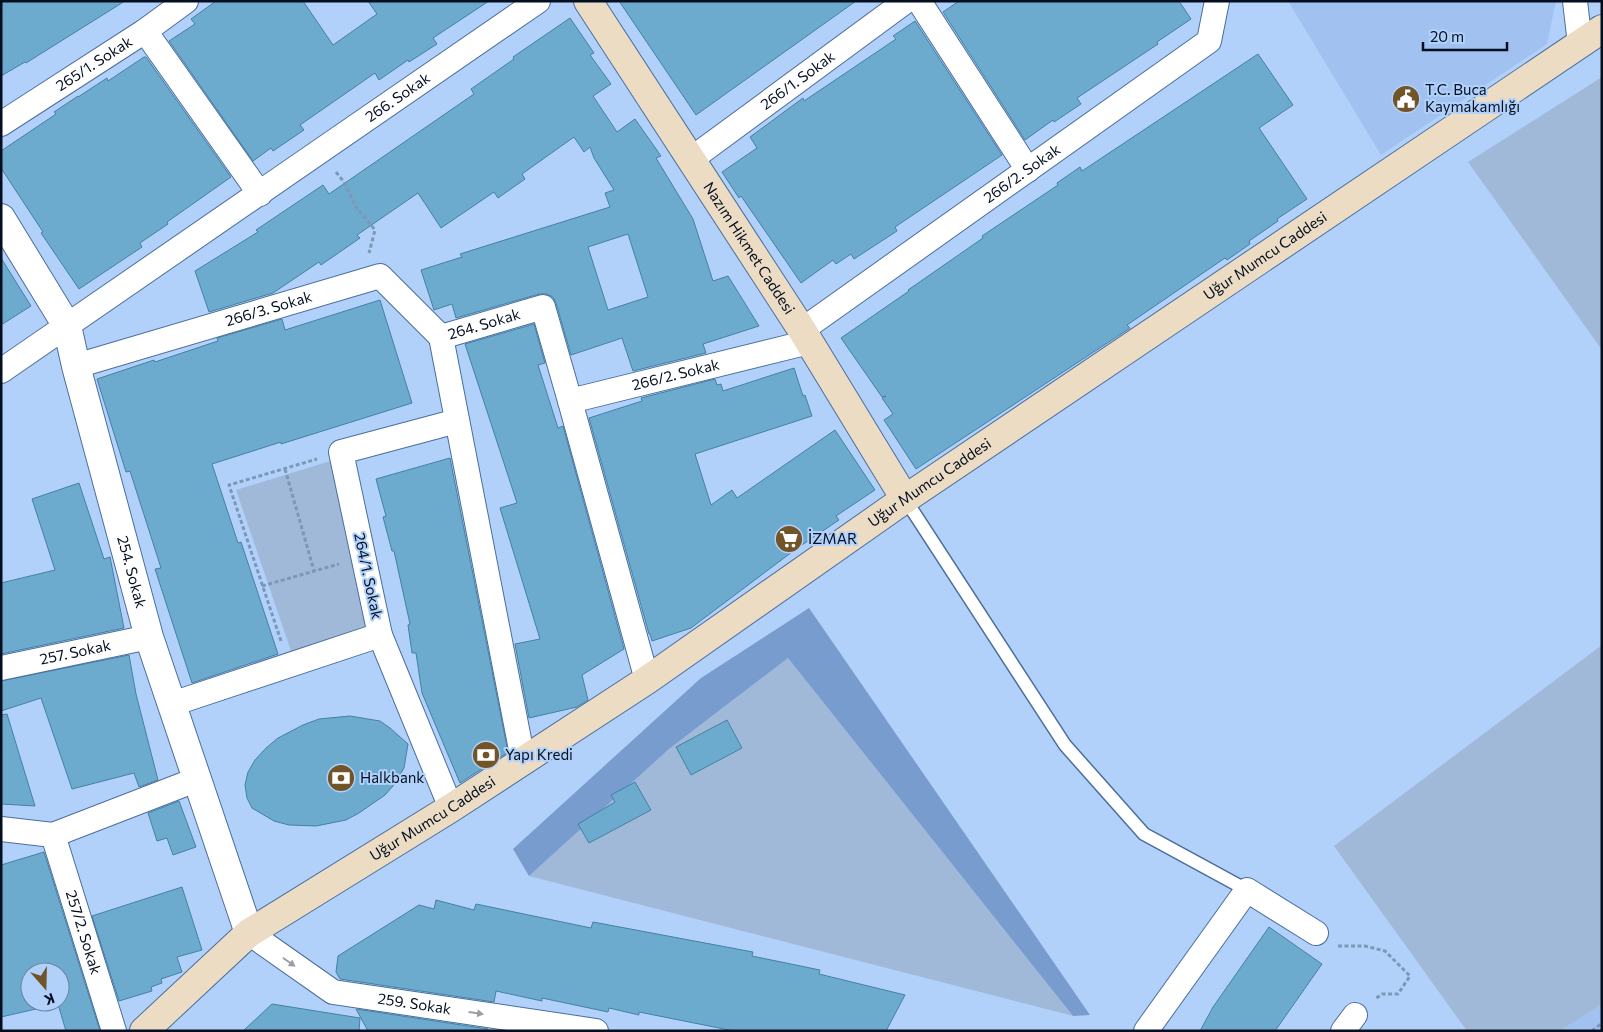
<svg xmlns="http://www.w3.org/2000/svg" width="1603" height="1032" font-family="Commissioner,sans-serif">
	<rect width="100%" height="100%" fill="#b2d1fa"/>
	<path fill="#a1c2f0" d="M 1288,1 L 1556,1 L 1547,44 L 1381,155 Z
		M 1602,1004 L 1602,1031 L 1560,1031 Z"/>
	<path fill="#a1b9d8" d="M 1602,77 L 1602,350 L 1468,162 Z
		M 337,459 L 371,628 L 292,654 L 236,490 Z
		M 1602,645 L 1602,1004 L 1560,1031 L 1467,1031 L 1334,846 Z
		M 788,658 L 1073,1016 L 529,876 L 669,749 Z"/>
	<path fill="#779ccd" d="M 809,608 L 1090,1015 L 1073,1016 L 788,658 L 669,749 L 529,876 L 513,849 L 701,678 Z"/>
	<path fill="#6caace" stroke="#4481a4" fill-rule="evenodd" d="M 1,1 L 125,1 L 26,63 L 25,62 L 1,76 Z
		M 216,1 L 303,1 L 333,45 L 377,14 L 368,1 L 489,1 L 433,38 L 437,44 L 409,62 L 408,60 L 379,80 L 375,73 L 300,125 L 304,130 L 273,151 L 271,148 L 253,161 L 169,41 L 195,24 L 191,19 Z
		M 619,1 L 856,1 L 696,115 Z
		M 959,1 L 1179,1 L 1191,19 L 1157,42 L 1158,44 L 1077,98 L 1081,104 L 1054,122 L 1053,120 L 1025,140 L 943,12 Z
		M 570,18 L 594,53 L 590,55 L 611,84 L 593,96 L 617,132 L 635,119 L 661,156 L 656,158 L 693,219 L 713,281 L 728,276 L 759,326 L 703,344 L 706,353 L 633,371 L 622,338 L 571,355 L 556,303 L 553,297 L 547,294 L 539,294 L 456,318 L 452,304 L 434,310 L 421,270 L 462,257 L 460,254 L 610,207 L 605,193 L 614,190 L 594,158 L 590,147 L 584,152 L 574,137 L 522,174 L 525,179 L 498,198 L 494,192 L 441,228 L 418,193 L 357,235 L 360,238 L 321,265 L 319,262 L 273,293 L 209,312 L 195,271 L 258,232 L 256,230 L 323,185 L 329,194 L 474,94 L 471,89 L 514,59 L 513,57 ZM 628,234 L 648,297 L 608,310 L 588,247 Z
		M 915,21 L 1002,155 L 895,227 L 897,231 L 854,259 L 851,254 L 836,264 L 833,260 L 801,283 L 741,196 L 739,198 L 722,172 L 757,148 L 750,137 L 803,98 L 804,101 L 896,39 L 893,36 Z
		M 1258,54 L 1293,105 L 1259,128 L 1307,199 L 1277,219 L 1278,221 L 1249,241 L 1250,244 L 1227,260 L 1225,258 L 1127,325 L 1130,328 L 916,469 L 884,420 L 893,414 L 882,398 L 886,396 L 882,397 L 841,338 L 909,291 L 908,290 L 983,238 L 982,236 L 1058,185 L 1057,183 L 1080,167 L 1082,171 Z
		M 144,57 L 146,57 L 231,177 L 167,222 L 168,224 L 140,243 L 142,247 L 79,289 L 41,233 L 43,232 L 1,168 L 1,151 L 56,114 L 54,112 L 78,96 L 78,97 L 107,78 L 108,81 Z
		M 1,258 L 31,306 L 1,325 Z
		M 380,300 L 412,403 L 281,444 L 281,442 L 212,464 L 238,543 L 241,542 L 278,654 L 192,683 L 155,569 L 161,568 L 130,471 L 126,472 L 97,379 L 154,360 L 155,362 L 218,341 L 217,338 L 282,319 L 285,330 Z
		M 534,324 L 545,363 L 538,365 L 558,428 L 563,426 L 624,649 L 582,675 L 588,700 L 577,707 L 529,718 L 515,644 L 540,639 L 500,508 L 517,503 L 465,344 Z
		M 794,368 L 803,396 L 805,395 L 812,416 L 695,454 L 711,505 L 732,490 L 737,498 L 835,430 L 875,490 L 836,516 L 839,520 L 796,549 L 691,628 L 652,641 L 650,634 L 649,634 L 589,418 L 642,401 L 641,398 L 715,379 L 717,385 L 721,384 L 723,391 Z
		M 450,458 L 508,752 L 460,783 L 422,693 L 416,653 L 412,653 L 408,625 L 410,624 L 394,551 L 392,551 L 383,517 L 386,516 L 376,479 Z
		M 79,483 L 104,559 L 110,557 L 124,628 L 1,654 L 1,583 L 55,570 L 32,499 Z
		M 129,655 L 136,694 L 158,780 L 139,787 L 134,773 L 72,789 L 41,698 L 1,711 L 1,681 Z
		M 7,714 L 35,806 L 1,804 L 1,715 Z
		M 350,716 L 380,721 L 390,728 L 408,744 L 404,768 L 393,786 L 385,795 L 359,813 L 346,820 L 316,826 L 289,825 L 274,821 L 252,808 L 247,798 L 245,785 L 248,772 L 255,760 L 266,748 L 278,738 L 303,725 L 319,719 Z
		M 727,720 L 742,748 L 691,775 L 676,747 Z
		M 635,782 L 651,810 L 589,843 L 578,824 L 615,802 L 611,795 Z
		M 179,801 L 196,847 L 173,855 L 167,838 L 157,841 L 148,813 Z
		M 44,852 L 100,1031 L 66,1031 L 58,1004 L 1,1017 L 1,865 ZM 30,972 L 60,972 L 60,1002 L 30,1002 Z
		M 182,887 L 202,950 L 177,957 L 182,972 L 161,979 L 162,983 L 151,987 L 152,991 L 119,1001 L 92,916 Z
		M 436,900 L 474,910 L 476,904 L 591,928 L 593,922 L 753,952 L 752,956 L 820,970 L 819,974 L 905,995 L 886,1031 L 734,1031 L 639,1012 L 639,1015 L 609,1008 L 608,1012 L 542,998 L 542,1001 L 496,991 L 494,1002 L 340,979 L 336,972 L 338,956 L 419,905 L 434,909 Z
		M 1269,927 L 1322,964 L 1275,1031 L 1200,1031 L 1213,1007 Z
		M 272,1004 L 360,1018 L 359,1031 L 243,1031 Z
		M 356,1009 L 488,1029 L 488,1031 L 368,1031 Z"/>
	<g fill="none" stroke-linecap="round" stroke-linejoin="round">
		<defs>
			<path id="service" d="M 905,499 L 1065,745 L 1144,834 L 1247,890"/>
			<g id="minor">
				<path d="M 919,1 L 1028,170"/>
				<path d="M 1575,1 L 1580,44"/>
				<path d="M 145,31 L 260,194"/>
				<path id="s1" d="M 1,124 L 145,31 L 186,1"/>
				<path id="s2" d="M 690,160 L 906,1"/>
				<path id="s3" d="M 802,330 L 1209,41 L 1217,1"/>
				<path id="s4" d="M 441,337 L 543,307 L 570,401 L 647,680"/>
				<path d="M 441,337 L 523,760"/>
				<path id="s5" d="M 76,366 L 380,276 L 441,337"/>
				<path id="s6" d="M 1,371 L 538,1"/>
				<path id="s7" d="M 570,401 L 809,342"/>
				<path id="s8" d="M 1,668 L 149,637"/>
				<path d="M 172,704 L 380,635"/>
				<path d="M 451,808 L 380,635 L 341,452 L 457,421"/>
				<path d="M 1,829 L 53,835 L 198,779"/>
				<path id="s9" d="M 53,835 L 114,1031"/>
				<path id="s10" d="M 249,933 L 333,992 L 596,1031"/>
				<path d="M 1146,1031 L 1247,890 L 1316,933"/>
				<path d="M 1343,1031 L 1355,1015"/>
			</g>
			<g id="tertiary">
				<path id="s11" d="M 1,218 L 67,326 L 76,366 L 149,637 L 249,933"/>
			</g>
			<g id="secondary">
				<path id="s12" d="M 588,1 L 802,330 L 905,499"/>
				<path id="s13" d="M 144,1031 L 249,933 L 451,808 L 647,680 L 905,499 L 1602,29"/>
			</g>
		</defs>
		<use href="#service" stroke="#4b6e9c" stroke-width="15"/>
		<use href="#minor" stroke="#4b6e9c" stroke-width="26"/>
		<use href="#tertiary" stroke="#4b6e9c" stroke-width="30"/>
		<use href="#secondary" stroke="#4b6e9c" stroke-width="30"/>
		<path stroke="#7d97b8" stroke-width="3" stroke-dasharray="4 2.5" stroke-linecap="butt" d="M 336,172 L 344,182 L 356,207 L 375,230 L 369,253
			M 285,469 L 314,571
			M 262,586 L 339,564
			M 281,641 L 229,485 L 317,459
			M 1338,946 L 1365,946 L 1385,951 L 1410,976 L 1398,994 L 1382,994 L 1375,999
			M 1592,1031 L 1602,1023"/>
		<use href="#service" stroke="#fff" stroke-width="12"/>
		<use href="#minor" stroke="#fff" stroke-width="24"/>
		<use href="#tertiary" stroke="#fff" stroke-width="28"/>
		<use href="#secondary" stroke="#ecdcc4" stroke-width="28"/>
	</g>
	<defs><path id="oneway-solid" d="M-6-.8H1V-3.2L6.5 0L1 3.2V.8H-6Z" transform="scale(1.25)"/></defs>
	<g fill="#9a9fa6">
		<use href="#oneway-solid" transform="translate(289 962) rotate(35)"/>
		<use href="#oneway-solid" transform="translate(476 1013) rotate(8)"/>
	</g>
	<defs>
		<symbol id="civic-disc" viewBox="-11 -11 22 22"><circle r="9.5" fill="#715428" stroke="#b2d1fa"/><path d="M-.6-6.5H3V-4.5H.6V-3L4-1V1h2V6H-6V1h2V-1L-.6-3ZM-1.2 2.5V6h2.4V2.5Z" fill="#fff"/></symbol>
		<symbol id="supermarket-disc" viewBox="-11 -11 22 22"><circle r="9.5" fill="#715428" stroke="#b2d1fa"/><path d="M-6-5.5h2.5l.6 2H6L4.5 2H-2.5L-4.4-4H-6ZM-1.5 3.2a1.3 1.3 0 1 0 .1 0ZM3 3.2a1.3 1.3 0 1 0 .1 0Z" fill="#fff"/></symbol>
		<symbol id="bank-disc" viewBox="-11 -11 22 22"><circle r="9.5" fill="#715428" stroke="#b2d1fa"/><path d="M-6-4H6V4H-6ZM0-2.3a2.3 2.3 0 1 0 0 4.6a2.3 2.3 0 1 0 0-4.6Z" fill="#fff"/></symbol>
	</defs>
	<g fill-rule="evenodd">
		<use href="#civic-disc" x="1390" y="83" width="32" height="32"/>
		<use href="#supermarket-disc" x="773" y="523" width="32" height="32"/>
		<use href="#bank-disc" x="470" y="739" width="32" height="32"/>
		<use href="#bank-disc" x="325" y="762" width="32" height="32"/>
	</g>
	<g text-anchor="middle" stroke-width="4" stroke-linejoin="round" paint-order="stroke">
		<g font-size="15" fill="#030f20" stroke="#b2d1fa">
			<text dy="5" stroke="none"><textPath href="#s1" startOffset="111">265/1. Sokak</textPath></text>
			<text dy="5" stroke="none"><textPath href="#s2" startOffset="134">266/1. Sokak</textPath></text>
			<text dy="5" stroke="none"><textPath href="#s6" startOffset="482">266. Sokak</textPath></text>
			<text dy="5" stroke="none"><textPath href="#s3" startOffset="270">266/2. Sokak</textPath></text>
			<text dy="5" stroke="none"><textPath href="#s12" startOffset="295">Nazım Hikmet Caddesi</textPath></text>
			<text dy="5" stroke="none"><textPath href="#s13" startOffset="1365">Uğur Mumcu Caddesi</textPath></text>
			<text dy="5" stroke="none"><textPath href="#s5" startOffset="201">266/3. Sokak</textPath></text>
			<text dy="5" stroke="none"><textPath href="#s4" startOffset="45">264. Sokak</textPath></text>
			<text dy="5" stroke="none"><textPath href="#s7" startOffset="109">266/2. Sokak</textPath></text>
			<text dy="5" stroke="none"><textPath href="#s13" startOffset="960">Uğur Mumcu Caddesi</textPath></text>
			<text dy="5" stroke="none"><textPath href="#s11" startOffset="381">254. Sokak</textPath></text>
			<text transform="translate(368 576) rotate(78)" y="5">264/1. Sokak</text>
			<text dy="5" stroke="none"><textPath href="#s8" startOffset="76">257. Sokak</textPath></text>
			<text dy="5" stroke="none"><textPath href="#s13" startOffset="360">Uğur Mumcu Caddesi</textPath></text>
			<text dy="5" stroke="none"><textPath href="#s9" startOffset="102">257/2. Sokak</textPath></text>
			<text dy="5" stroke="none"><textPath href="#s10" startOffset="185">259. Sokak</textPath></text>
		</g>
		<g font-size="15" fill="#030f20" stroke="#b2d1fa" text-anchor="start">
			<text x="1425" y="95">T.C. Buca<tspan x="1425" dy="17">Kaymakamlığı</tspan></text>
			<text x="808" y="544">İZMAR</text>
			<text x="505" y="760">Yapı Kredi</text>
			<text x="360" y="783">Halkbank</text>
		</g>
	</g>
	<rect width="1603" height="1032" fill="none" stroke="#030f20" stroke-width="5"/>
	<g transform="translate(45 987) rotate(160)"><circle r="24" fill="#b2d1fa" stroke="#6c83a3"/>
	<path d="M0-4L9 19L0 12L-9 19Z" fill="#715428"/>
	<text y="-8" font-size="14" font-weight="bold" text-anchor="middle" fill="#030f20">K</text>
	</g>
	<path d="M1423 42v8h84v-8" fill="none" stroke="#030f20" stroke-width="2.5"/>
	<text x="1430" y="42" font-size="15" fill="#030f20" stroke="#b2d1fa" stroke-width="4" paint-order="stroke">20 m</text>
</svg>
